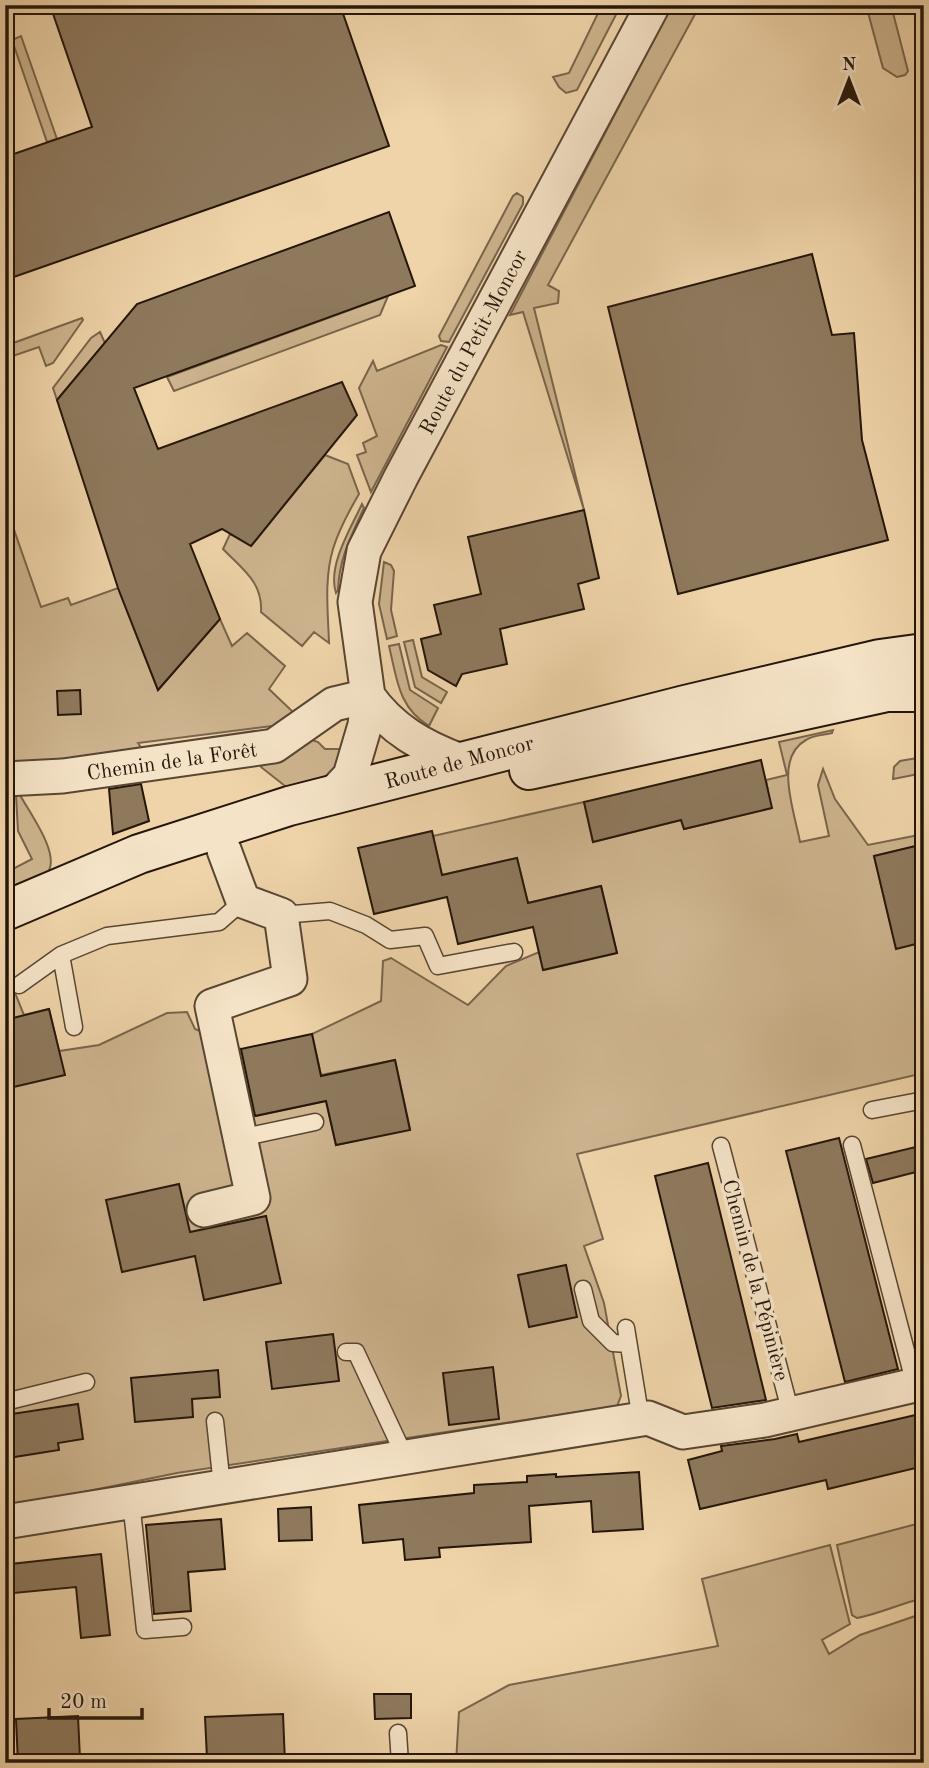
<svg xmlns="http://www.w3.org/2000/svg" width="929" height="1768" font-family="'Old Standard TT',serif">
	<rect width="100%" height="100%" fill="#efd4a9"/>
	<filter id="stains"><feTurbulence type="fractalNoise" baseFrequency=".00286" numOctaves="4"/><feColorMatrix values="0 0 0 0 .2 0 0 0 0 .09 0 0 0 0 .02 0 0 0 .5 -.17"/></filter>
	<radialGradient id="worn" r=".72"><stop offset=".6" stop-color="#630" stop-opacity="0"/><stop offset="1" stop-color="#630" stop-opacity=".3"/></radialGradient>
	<path fill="#cdb48e" stroke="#79654c" stroke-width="2" d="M 602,5 L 621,5 L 577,90 L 566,93 L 559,87 L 553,77 L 569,73 Z
		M 672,5 L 700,5 L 548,285 L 559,291 L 558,303 L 534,308 L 584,510 L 523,312 L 510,315 Z
		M 866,5 L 891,5 L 908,71 L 905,75 L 897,77 L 883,68 Z
		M 21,36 L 57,139 L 47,142 L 12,40 Z
		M 517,193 L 523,197 L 523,204 L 449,342 L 441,341 L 439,336 L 513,196 Z
		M 388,296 L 380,315 L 174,391 L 167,377 Z
		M 82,318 L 83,320 L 53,363 L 46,366 L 39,347 L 7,358 L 5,346 Z
		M 100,332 L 105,343 L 57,400 L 53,388 L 91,338 Z
		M 441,345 L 447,347 L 371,492 L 357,455 L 366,452 L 363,443 L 377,436 L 359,388 L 373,361 L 377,371 Z
		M 325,455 L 348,464 L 359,494 C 349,511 339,529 333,549 C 324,579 328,612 329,643 L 314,632 L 302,646 L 261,612 C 263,582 242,569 223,549 L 230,534 L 251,546 Z
		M 5,504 L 41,607 L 68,598 L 71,605 L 118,588 L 158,690 L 220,619 L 232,646 L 247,633 L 285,666 L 269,689 L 292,711 L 291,718 L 280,725 L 138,743 L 143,750 L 5,769 Z
		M 362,504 L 364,508 C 351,536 339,559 338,590 L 336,593 C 327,566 351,528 362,504 Z
		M 384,562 L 391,565 L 394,571 L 391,610 L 397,636 L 387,639 L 379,604 Z
		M 413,640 L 422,677 L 447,692 L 441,703 L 415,687 L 404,642 Z
		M 399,644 L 410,690 L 438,708 L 429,726 C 398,707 397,679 389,646 Z
		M 833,730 L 832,733 C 824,735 813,735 806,740 C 773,758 795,813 800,842 L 829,836 L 818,785 L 823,769 L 835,799 L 868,845 L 924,834 L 924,844 L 874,856 L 896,948 L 924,942 L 924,1073 L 577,1154 L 603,1239 L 584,1246 L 604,1303 L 621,1396 L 617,1406 L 177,1473 L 5,1508 L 5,968 L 24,1015 L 49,1009 L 59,1051 L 99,1045 L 167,1013 L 187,1012 L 195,1029 L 241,1049 L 255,1116 L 326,1101 L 336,1145 L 410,1129 L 395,1060 L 321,1075 L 312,1034 L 381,1001 L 383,961 L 391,958 L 468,1005 L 506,966 L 539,952 L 544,970 L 617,953 L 601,886 L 528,903 L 517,858 L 442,875 L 433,836 L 584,802 L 593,842 L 681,820 L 684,829 L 771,808 L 766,780 L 787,775 L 779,742 Z
		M 924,731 L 924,773 L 893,779 L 894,767 L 900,761 L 923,757 L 918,732 Z
		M 312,740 L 318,742 L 325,749 L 348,749 C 330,782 326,781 290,790 L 261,767 L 260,762 Z
		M 16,795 L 20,795 C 29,812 62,856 47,873 C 37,885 19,891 5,899 L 5,873 L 32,859 L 18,831 Z
		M 924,1522 L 924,1598 C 901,1603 880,1614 857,1618 L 852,1615 L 837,1545 Z
		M 830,1545 L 850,1624 L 822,1640 L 829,1654 L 860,1635 L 924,1613 L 924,1763 L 456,1763 L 459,1712 L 509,1685 L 718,1646 L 702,1579 Z"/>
	<path fill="#8e795d" stroke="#25160a" stroke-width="2" d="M 50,5 L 340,5 L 389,146 L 5,280 L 5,157 L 92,127 Z
		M 389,212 L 415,286 L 134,388 L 158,449 L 342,382 L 357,415 L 251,546 L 222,529 L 190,544 L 220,619 L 158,690 L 118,588 L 57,400 L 137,304 Z
		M 812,254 L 832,335 L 854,333 L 862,440 L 888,540 L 678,594 L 608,307 Z
		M 584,510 L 599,578 L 578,584 L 584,609 L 500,629 L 507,664 L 462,674 L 456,686 L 428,670 L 421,639 L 441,634 L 434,605 L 481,594 L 468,537 Z
		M 80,690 L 81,714 L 58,715 L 57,691 Z
		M 761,760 L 772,808 L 684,829 L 681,820 L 593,842 L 584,802 Z
		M 141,784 L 149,821 L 113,834 L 109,789 Z
		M 432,831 L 442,875 L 517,858 L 528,903 L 601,886 L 617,953 L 543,970 L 533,927 L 458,944 L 447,897 L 374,914 L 358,848 Z
		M 924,844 L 924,942 L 896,949 L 874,856 Z
		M 49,1009 L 65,1075 L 5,1089 L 5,1020 Z
		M 312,1034 L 321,1076 L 395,1060 L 410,1130 L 336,1145 L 326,1101 L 255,1116 L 241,1049 Z
		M 839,1138 L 898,1369 L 845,1382 L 786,1151 Z
		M 924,1145 L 924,1170 L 873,1183 L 866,1159 Z
		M 708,1163 L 766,1400 L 712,1408 L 655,1176 Z
		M 179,1184 L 190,1232 L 266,1216 L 281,1283 L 204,1300 L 195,1256 L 122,1272 L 106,1200 Z
		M 566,1265 L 577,1317 L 529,1327 L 518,1275 Z
		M 333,1334 L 339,1381 L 272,1389 L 266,1342 Z
		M 493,1367 L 499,1419 L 449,1425 L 443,1373 Z
		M 218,1370 L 220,1397 L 192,1399 L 193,1417 L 135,1422 L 131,1378 Z
		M 78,1404 L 83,1439 L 58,1443 L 59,1450 L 8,1458 L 5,1415 Z
		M 924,1413 L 924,1466 L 828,1489 L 826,1480 L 700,1509 L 688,1460 L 722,1451 L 721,1446 L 775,1439 L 797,1434 L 799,1442 Z
		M 639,1472 L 643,1529 L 593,1532 L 591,1501 L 529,1506 L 531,1542 L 439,1548 L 440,1557 L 405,1560 L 403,1539 L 363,1543 L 359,1505 L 474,1493 L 474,1485 L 527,1482 L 527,1476 L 556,1474 L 556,1477 Z
		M 311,1507 L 312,1540 L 279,1541 L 278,1509 Z
		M 221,1519 L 225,1569 L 188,1572 L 191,1611 L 154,1614 L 146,1525 Z
		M 101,1554 L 110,1635 L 81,1638 L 76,1587 L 14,1593 L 11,1564 Z
		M 374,1694 L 411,1694 L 411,1718 L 375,1719 Z
		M 283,1714 L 285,1763 L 251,1763 L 251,1757 L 207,1758 L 205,1717 Z
		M 78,1716 L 80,1759 L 52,1760 L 52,1763 L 18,1763 L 16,1719 Z"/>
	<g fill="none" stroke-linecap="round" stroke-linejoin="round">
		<defs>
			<path id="lane" d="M 281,915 L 330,911 L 366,925 L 390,940 L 425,936 L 438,966 L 514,952
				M 61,955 L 74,1027
				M 19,985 L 61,955 L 107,936 L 219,922 L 243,901
				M 872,1110 L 924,1100
				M 240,1138 L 315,1122
				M 852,1145 L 915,1385
				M 721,1146 L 791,1414
				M 583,1289 L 591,1321 L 613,1343 L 628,1344
				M 626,1328 L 641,1420
				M 346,1352 L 356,1352 L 405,1457
				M 5,1402 L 86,1382
				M 215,1421 L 222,1486
				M 131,1501 L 145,1630 L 183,1627
				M 398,1733 L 400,1763"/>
			<path id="street" d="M 368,696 C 391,729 423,747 461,761
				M 5,779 L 63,776 L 274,746 L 334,704 L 368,696
				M 332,795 L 350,776 L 365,725 L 368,696 L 355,602 L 364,551 L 401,477 L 653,5
				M 204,1210 L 253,1198 L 212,1006 L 290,979 L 281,915 L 243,901 L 224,850
				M 5,1522 L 648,1418 L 683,1432 L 765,1420 L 915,1385"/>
			<path id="secondary" d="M 529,770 L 887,692 L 924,692
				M 5,911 L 139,854 L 289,806 L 685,705 L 880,659 L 924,653"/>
		</defs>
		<use href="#lane" stroke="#584632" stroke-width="19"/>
		<use href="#street" stroke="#584632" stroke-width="37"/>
		<use href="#secondary" stroke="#25160a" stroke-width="42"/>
		<use href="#lane" stroke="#f5e3c7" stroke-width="16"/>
		<use href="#street" stroke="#f5e3c7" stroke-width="33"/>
		<use href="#secondary" stroke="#f5e3c7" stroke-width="38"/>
	</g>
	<g text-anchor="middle" stroke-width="7" stroke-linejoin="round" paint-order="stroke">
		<g font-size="21" fill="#25160a" stroke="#f5e3c7">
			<text transform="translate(473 342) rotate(-62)" y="7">Route du Petit-Moncor</text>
			<text transform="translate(172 761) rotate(-8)" y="7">Chemin de la Forêt</text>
			<text transform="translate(459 762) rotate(-15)" y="7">Route de Moncor</text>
			<text transform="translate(756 1280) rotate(75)" y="7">Chemin de la Pépinière</text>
		</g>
	</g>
	<rect width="929" height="1768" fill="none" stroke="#efd4a9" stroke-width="28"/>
	<rect x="7" y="7" width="915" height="1754" fill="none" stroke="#25160a" stroke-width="3.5"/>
	<rect x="14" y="14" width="901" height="1740" fill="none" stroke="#25160a" stroke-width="2"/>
	<g transform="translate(849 80)" stroke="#f5e3c7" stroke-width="5" paint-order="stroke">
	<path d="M0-5L12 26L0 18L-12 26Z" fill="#25160a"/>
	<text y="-10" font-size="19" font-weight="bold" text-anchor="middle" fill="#25160a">N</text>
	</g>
	<path d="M49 1708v10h93v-10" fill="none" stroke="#25160a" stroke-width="3.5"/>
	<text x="60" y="1708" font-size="21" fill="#25160a" stroke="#f5e3c7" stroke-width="5" paint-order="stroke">20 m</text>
	<rect width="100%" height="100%" filter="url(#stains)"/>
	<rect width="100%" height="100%" fill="url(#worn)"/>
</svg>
